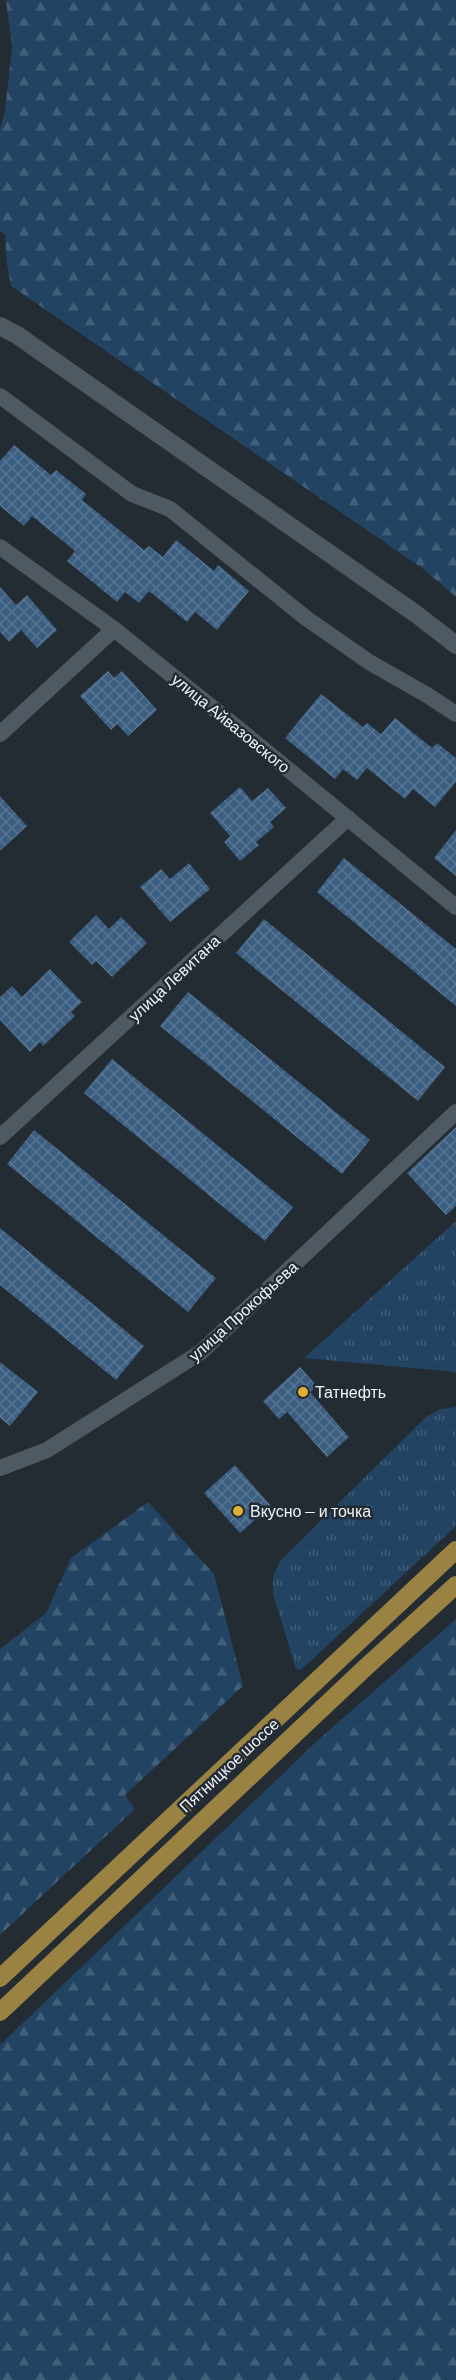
<svg xmlns="http://www.w3.org/2000/svg" width="456" height="2380" font-family="Barlow,sans-serif">
	<defs>
		<pattern id="grass-tufts" width="24" height="20" patternUnits="userSpaceOnUse" patternTransform="scale(1.5)"><rect width="24" height="20" fill="#224362"/><path d="M3 7l-1-3M5 7V3M7 7l1-3M15 17l-1-3M17 17v-4M19 17l1-3" fill="none" stroke="#425f79"/></pattern>
		<pattern id="forest-firs" width="22" height="20" patternUnits="userSpaceOnUse" patternTransform="scale(1.5)"><rect width="22" height="20" fill="#224362"/><path d="M5 1l3.5 6h-7zM16 11l3.5 6h-7z" fill="#425f79"/></pattern>
		<pattern id="building-cross-hatch" width="8" height="8" patternUnits="userSpaceOnUse" patternTransform="scale(1.5)"><rect width="8" height="8" fill="#3c5e80"/><path d="M0 0l8 8M0 8l8-8" fill="none" stroke="#587693"/></pattern>
	</defs>
	<rect width="100%" height="100%" fill="#232b33"/>
	<path fill="url(#grass-tufts)" d="M 456,1221 L 456,1372 L 304,1358 Z
		M 456,1407 L 456,1526 L 301,1670 L 296,1669 L 273,1594 L 273,1577 L 280,1561 L 426,1417 L 441,1409 Z"/>
	<path fill="url(#forest-firs)" d="M 6,0 L 456,0 L 456,597 L 422,568 L 11,286 L 7,264 L 5,235 L 0,231 L 0,129 L 5,111 L 12,47 Z
		M 148,1502 L 214,1574 L 243,1686 L 125,1795 L 135,1809 L 0,1935 L 0,1649 L 46,1613 L 71,1558 Z
		M 456,1619 L 456,2380 L 0,2380 L 0,2045 L 317,1741 Z"/>
	<path fill="url(#building-cross-hatch)" d="M 14,445 L 51,475 L 56,470 L 86,494 L 82,500 L 144,550 L 149,546 L 163,557 L 176,540 L 214,571 L 218,565 L 249,591 L 217,630 L 195,612 L 187,622 L 149,591 L 139,603 L 125,592 L 117,602 L 67,561 L 75,551 L 32,516 L 24,526 L 0,506 L 0,461 Z
		M 0,587 L 16,605 L 27,595 L 57,630 L 37,648 L 21,630 L 9,642 L 0,632 Z
		M 108,671 L 114,678 L 122,671 L 157,710 L 128,736 L 117,724 L 111,730 L 80,696 Z
		M 321,694 L 363,727 L 367,723 L 381,734 L 395,718 L 432,748 L 437,743 L 456,758 L 456,782 L 435,807 L 413,789 L 405,799 L 367,768 L 357,780 L 343,769 L 335,779 L 285,738 Z
		M 240,787 L 252,801 L 268,788 L 286,808 L 270,822 L 274,827 L 256,842 L 259,845 L 240,861 L 224,842 L 230,836 L 210,813 Z
		M 0,796 L 27,826 L 0,851 Z
		M 456,830 L 456,876 L 434,858 Z
		M 344,858 L 456,949 L 456,1006 L 317,892 Z
		M 189,863 L 210,889 L 170,922 L 140,887 L 161,869 L 170,879 Z
		M 96,915 L 109,929 L 121,917 L 147,943 L 112,977 L 96,961 L 92,965 L 69,942 Z
		M 264,919 L 445,1067 L 418,1101 L 236,953 Z
		M 50,969 L 82,1002 L 71,1012 L 75,1016 L 43,1046 L 40,1042 L 30,1052 L 0,1020 L 0,997 L 12,986 L 22,997 Z
		M 188,992 L 370,1140 L 342,1174 L 160,1026 Z
		M 112,1059 L 293,1207 L 265,1241 L 84,1093 Z
		M 456,1127 L 456,1206 L 446,1215 L 407,1173 Z
		M 34,1130 L 216,1278 L 188,1312 L 7,1164 Z
		M 0,1228 L 144,1346 L 116,1380 L 0,1285 Z
		M 0,1362 L 38,1392 L 10,1426 L 0,1418 Z
		M 300,1367 L 317,1386 L 310,1392 L 349,1437 L 327,1457 L 287,1412 L 279,1419 L 263,1401 Z
		M 235,1465 L 271,1506 L 240,1533 L 204,1493 Z"/>
	<g fill="none" stroke-linecap="round" stroke-linejoin="round">
		<path stroke="#4f5962" stroke-width="16" d="M 0,396 L 132,494 L 170,509 L 306,618 L 369,662 L 427,695 L 456,714
			M 0,547 L 114,629 L 229,721 L 456,907
			M 0,734 L 114,629
			M 0,1137 L 348,818
			M 0,1468 L 47,1450 L 201,1352 L 456,1112"/>
		<path stroke="#4f5962" stroke-width="18" d="M 0,326 L 17,335 L 416,614 L 456,645"/>
		<path stroke="#9a8243" stroke-width="18" d="M 0,1978 L 456,1550
			M 0,2012 L 366,1667 L 456,1585"/>
	</g>
	<g fill="#e1af34" stroke="#232b33" stroke-width="2">
		<circle cx="303" cy="1392" r="6"/>
		<circle cx="238" cy="1511" r="6"/>
	</g>
	<g text-anchor="middle" stroke-width="5" stroke-linejoin="round" paint-order="stroke">
		<g font-size="16" fill="#eff4fa" stroke="#232b33">
			<text transform="translate(231 723) rotate(39)" y="6">улица Айвазовского</text>
			<text transform="translate(174 978) rotate(-43)" y="6">улица Левитана</text>
			<text transform="translate(243 1311) rotate(-42)" y="6">улица Прокофьева</text>
			<text transform="translate(229 1765) rotate(-43)" y="6">Пятницкое шоссе</text>
		</g>
		<g font-size="16" fill="#eff4fa" stroke="#232b33" text-anchor="start">
			<text x="315" y="1398">Татнефть</text>
			<text x="250" y="1517">Вкусно — и точка</text>
		</g>
	</g>
</svg>
